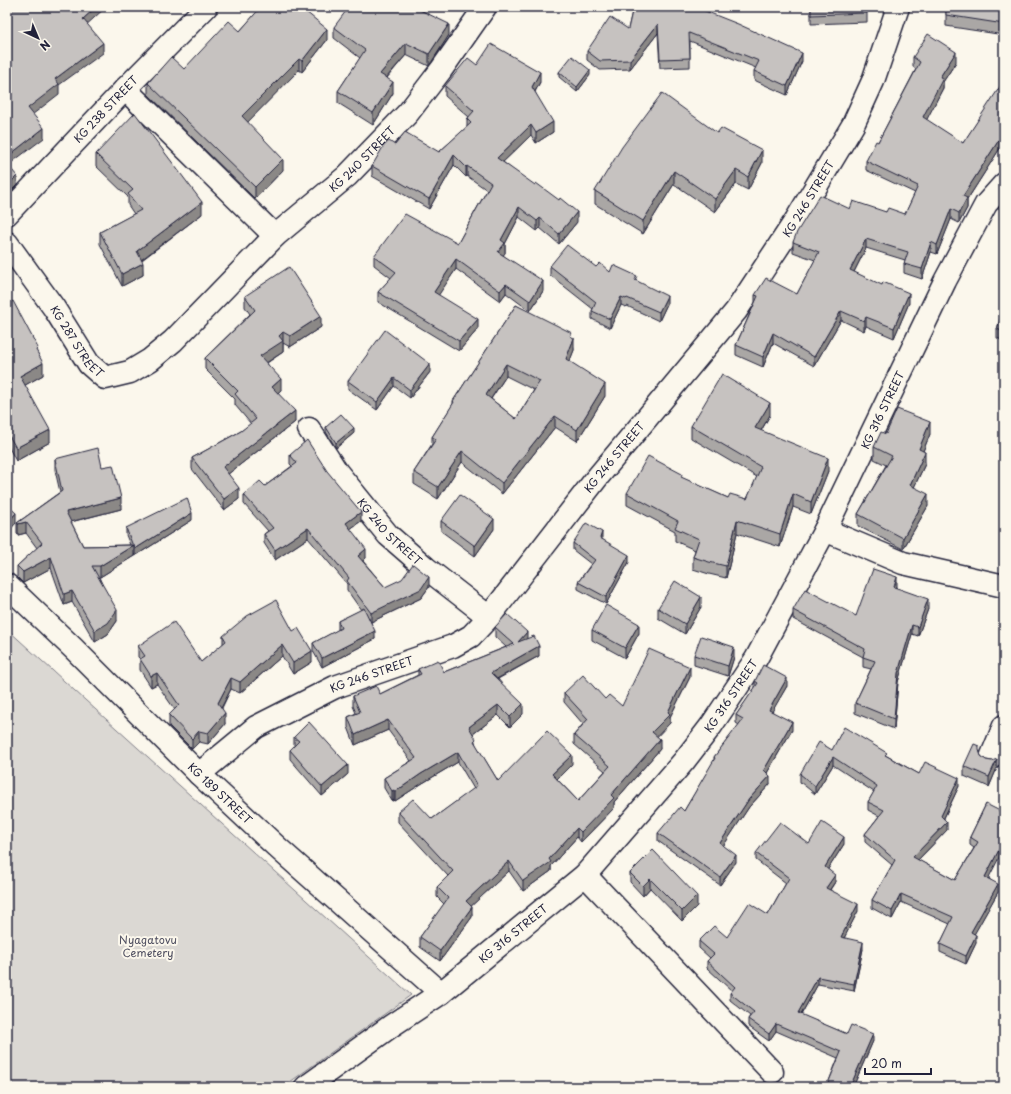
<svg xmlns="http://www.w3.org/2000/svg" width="1011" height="1094" font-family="'Playpen Sans',sans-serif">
	<rect width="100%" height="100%" fill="#fbf7ec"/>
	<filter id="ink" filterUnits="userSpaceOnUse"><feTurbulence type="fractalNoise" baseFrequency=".025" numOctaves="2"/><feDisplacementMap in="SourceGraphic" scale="8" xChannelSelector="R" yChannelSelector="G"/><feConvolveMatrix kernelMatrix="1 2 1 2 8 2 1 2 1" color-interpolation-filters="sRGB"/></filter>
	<g filter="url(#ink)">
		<path fill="#dbd8d3" stroke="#7e7d87" d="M 7,629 L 64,681 L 411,995 L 283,1087 L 7,1087 Z"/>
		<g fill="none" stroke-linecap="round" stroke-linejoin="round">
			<defs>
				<g id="minor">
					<path d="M 125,89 L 275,236"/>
					<path id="s1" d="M 7,214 L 125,89 L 206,7"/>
					<path id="s2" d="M 7,243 L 54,308 L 89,364 L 105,378 L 130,372 L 150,360 L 173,341 L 275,236 L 347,176 L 408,113 L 441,70 L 485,7"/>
					<path id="s3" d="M 309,429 L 337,472 L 388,535 L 426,568 L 489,617"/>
					<path d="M 825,530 L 903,563 L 1004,586"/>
					<path id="s4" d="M 7,585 L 74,649 L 199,774 L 278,848 L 441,993"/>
					<path d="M 991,758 L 1004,726"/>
					<path id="s5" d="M 199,774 L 256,727 L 335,687 L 453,646 L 471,636 L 489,617 L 596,479 L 736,311 L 796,220 L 853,125 L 873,81 L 898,7"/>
					<path d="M 585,875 L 772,1072"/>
					<path id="s6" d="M 306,1087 L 391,1026 L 441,993 L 585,875 L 684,761 L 711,726 L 756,659 L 825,530 L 945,281 L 986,204 L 1004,184"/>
				</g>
			</defs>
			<use href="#minor" stroke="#22223b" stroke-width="25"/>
			<use href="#minor" stroke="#fbf7ec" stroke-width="22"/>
		</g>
		<path fill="#aaa7a5" stroke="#22223b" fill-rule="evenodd" d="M 252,7 L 300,7 L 327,40 L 302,72 L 299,70 L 247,122 L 283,170 L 255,199 L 148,94 L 148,83 L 184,69 L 240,31 L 257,12 Z
			M 423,7 L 422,10 L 449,35 L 429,66 L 406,55 L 387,78 L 393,93 L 373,125 L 338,103 L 338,91 L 360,58 L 334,38 L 334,27 Z
			M 633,7 L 802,61 L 787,95 L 754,80 L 754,71 L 756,68 L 690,41 L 690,67 L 660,68 L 658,33 L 630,69 L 600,70 L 587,60 L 587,51 L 628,29 Z
			M 811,7 L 867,7 L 867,22 L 811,24 Z
			M 946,7 L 1004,7 L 1004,35 L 946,26 Z
			M 913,57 L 956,62 L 943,82 L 943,88 L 926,120 L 963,143 L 1004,83 L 1004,142 L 967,200 L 967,208 L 959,223 L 951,219 L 937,254 L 931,252 L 922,279 L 904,273 L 904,264 L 905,260 L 866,248 L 854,272 L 909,303 L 894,338 L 866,326 L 864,331 L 841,320 L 814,366 L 773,343 L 763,367 L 736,355 L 736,345 L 755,302 L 755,295 L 797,294 L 815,260 L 793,252 L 793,242 L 850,209 L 886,212 L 905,214 L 915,193 L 866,170 L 866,161 L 878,142 L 916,69 L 913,67 Z
			M 477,65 L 540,82 L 535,92 L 553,132 L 536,143 L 531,135 L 503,162 L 577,222 L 559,244 L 540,228 L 537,231 L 519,217 L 505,244 L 505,253 L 503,255 L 543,291 L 530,311 L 506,293 L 500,301 L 456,269 L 438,295 L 478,329 L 459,351 L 378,302 L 378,292 L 391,278 L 374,265 L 374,256 L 458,243 L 487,190 L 467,176 L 466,177 L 454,165 L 429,209 L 372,176 L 372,166 L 395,145 L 439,152 L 467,127 L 467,119 L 469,117 L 445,96 L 445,86 Z
			M 559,72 L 590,75 L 577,92 L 559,77 Z
			M 717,133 L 762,163 L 748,190 L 736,184 L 715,212 L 674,184 L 643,234 L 595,204 L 595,191 Z
			M 96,154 L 202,214 L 142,260 L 143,275 L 122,286 L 100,244 L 100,232 L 134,214 L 128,205 L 128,197 L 96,166 Z
			M 550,266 L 596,267 L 637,281 L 667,304 L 659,321 L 627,306 L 626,307 L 621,305 L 610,328 L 592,319 L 592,311 L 593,309 L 550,275 Z
			M 245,296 L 321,327 L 290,347 L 283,343 L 283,352 L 267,363 L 281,390 L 278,393 L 295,422 L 228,474 L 239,499 L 224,510 L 192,469 L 192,458 L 241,431 L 251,424 L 235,405 L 235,399 L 205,369 L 205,358 L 250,314 L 245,307 Z
			M 7,301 L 38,354 L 43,375 L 25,385 L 50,442 L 16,461 L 7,444 Z
			M 516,305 L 572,337 L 574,350 L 569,362 L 605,396 L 577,441 L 555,427 L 502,494 L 462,462 L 438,499 L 414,484 L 414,472 L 432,444 L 432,437 L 453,404 L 453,401 ZM 506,376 L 534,390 L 516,419 L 491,399 Z
			M 1004,308 L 1004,341 L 997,338 L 997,329 Z
			M 430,372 L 410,398 L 394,386 L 377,410 L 348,389 L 348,381 Z
			M 770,415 L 761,431 L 828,471 L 811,514 L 793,507 L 780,547 L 737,533 L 726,578 L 709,574 L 693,569 L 693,557 L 695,550 L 675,541 L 675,531 L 627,505 L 627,493 L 682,478 L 728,498 L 747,499 L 757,477 L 691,438 L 691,426 Z
			M 326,427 L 354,433 L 336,448 L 326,432 Z
			M 886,434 L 930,434 L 923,451 L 925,464 L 914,487 L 928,506 L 903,549 L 858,526 L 858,514 L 886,465 L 874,459 L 874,447 Z
			M 290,455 L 361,521 L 350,529 L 366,558 L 363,561 L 385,587 L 429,587 L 421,598 L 371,622 L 375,639 L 322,667 L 313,651 L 313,643 L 338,630 L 338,621 L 361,610 L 347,590 L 347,584 L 308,538 L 275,560 L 264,543 L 264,534 L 268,531 L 244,504 L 244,495 L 265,486 L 292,466 L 290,464 Z
			M 55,459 L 102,467 L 121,509 L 71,522 L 83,546 L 130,545 L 126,535 L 126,528 L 192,520 L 135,556 L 134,554 L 134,556 L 100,577 L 99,577 L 117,621 L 108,634 L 95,642 L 72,602 L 64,605 L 51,568 L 23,583 L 17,577 L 17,566 L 37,548 L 26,533 L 18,535 L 17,534 L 17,523 L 60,492 L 55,470 Z
			M 441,521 L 494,529 L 475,556 L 441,531 Z
			M 602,539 L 629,562 L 606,604 L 578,589 L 578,582 L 591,564 L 573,550 L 573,543 Z
			M 897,586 L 896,588 L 928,609 L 918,636 L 912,634 L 898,682 L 894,729 L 855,713 L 855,703 L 871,669 L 863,667 L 863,657 L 793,619 L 793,610 L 856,616 Z
			M 701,607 L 685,634 L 658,618 L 658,608 Z
			M 495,627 L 527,639 L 539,656 L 498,679 L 523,714 L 510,727 L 498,715 L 473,734 L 476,745 L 498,781 L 572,764 L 557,779 L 578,801 L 605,771 L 574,744 L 574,735 L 583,724 L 564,702 L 564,693 L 605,699 L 622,706 L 690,677 L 670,717 L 670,723 L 657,736 L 660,749 L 614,802 L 614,808 L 581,842 L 577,837 L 551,866 L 551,871 L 523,891 L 509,871 L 471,906 L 472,917 L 440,961 L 420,947 L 420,937 L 444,904 L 437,897 L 437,887 L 448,876 L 398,822 L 398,812 L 432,819 L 474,789 L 458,762 L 421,784 L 395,801 L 394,800 L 392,801 L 384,788 L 384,778 L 411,761 L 388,730 L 355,745 L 348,727 L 348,717 L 356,713 L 353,706 L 353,696 L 380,694 L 418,675 L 418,669 L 444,672 L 506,647 L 495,637 Z
			M 592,630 L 639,633 L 625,658 L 592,640 Z
			M 293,631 L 312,662 L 293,674 L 282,656 L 240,693 L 231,689 L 222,708 L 225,724 L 208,744 L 199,742 L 192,749 L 169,726 L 169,715 L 175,710 L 157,684 L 151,687 L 140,670 L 140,659 L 138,657 L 138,646 L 201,662 L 223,644 L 223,636 Z
			M 694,655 L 734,657 L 728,676 L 694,665 Z
			M 755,681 L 787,686 L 772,711 L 792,730 L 767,773 L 770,784 L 749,807 L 723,846 L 736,862 L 720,885 L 658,841 L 658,833 L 684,811 L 714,761 L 714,757 L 739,725 L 736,723 L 736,715 L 755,688 Z
			M 294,737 L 348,774 L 322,796 L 290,759 L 290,750 L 294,746 Z
			M 832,750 L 887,756 L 919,774 L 959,786 L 944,818 L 947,830 L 918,860 L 955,880 L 974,848 L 970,845 L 970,837 L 986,804 L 989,878 L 998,892 L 974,934 L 976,943 L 966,964 L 940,952 L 940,944 L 950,924 L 901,902 L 892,919 L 872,908 L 872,900 L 892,865 L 865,842 L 865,834 L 879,816 L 868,810 L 868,802 L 874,792 L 833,765 L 815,794 L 800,782 L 800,774 Z
			M 979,751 L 981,756 L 986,760 L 992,761 L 997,768 L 989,787 L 964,776 L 964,766 Z
			M 809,844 L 844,844 L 828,869 L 835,882 L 830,890 L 858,911 L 844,938 L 863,949 L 854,991 L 818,984 L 801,1015 L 847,1034 L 873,1041 L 853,1087 L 827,1087 L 827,1086 L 838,1058 L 776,1031 L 769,1041 L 748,1026 L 748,1019 L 750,1016 L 730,1000 L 730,993 L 732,991 L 707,968 L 707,961 L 710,958 L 699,948 L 699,941 L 727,937 L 768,915 L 786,883 L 756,860 L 756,853 Z
			M 653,850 L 697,906 L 682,921 L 650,888 L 643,896 L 630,882 L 630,873 Z"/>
		<path fill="#8b8886" stroke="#22223b" d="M 96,7 L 106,7 L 83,28 L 83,19 Z
			M 419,7 L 423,7 L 418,20 L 418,9 Z
			M 449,24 L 449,35 L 429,66 L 429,54 Z
			M 658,24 L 658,33 L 630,69 L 630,60 Z
			M 327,29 L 327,40 L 302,72 L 302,61 Z
			M 103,43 L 103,53 L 59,85 L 59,94 L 28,118 L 28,108 L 55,79 Z
			M 406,43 L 406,55 L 380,85 L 380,74 Z
			M 956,52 L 956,62 L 943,82 L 943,88 L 923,127 L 923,117 L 940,77 Z
			M 802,53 L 802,61 L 787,95 L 787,86 Z
			M 299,59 L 299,70 L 242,128 L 242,116 Z
			M 590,70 L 590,75 L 577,92 L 577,87 Z
			M 540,72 L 540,82 L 532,97 L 532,87 Z
			M 393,82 L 393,93 L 373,125 L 373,113 Z
			M 553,122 L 553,132 L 536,143 L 536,133 Z
			M 531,125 L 531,135 L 497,168 L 497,158 Z
			M 44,128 L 44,138 L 7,166 L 7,157 Z
			M 1004,132 L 1004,142 L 967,200 L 967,208 L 959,223 L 959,213 L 963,196 Z
			M 762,150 L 762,163 L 748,190 L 748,177 Z
			M 454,155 L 454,165 L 429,209 L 429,199 Z
			M 283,159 L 283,170 L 255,199 L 255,187 Z
			M 467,166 L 467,176 L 466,177 L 466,167 Z
			M 736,170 L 736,184 L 715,212 L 715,199 Z
			M 674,171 L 674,184 L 643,234 L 643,221 Z
			M 17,176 L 17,185 L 7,195 L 7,186 Z
			M 202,202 L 202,214 L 137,263 L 137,251 Z
			M 519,207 L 519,217 L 505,244 L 505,253 L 498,262 L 498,252 L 501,240 Z
			M 951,209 L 951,219 L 937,254 L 937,245 Z
			M 577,212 L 577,222 L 559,244 L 559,234 Z
			M 540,218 L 540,228 L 537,231 L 537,221 Z
			M 866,239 L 866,248 L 850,280 L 850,270 Z
			M 931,242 L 931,252 L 922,279 L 922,269 Z
			M 456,259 L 456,269 L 434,302 L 434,292 Z
			M 143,263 L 143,275 L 122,286 L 122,274 Z
			M 543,281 L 543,291 L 530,311 L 530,301 Z
			M 506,284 L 506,293 L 500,301 L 500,291 Z
			M 909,293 L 909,303 L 894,338 L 894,328 Z
			M 667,296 L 667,304 L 659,321 L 659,312 Z
			M 621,297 L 621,305 L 610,328 L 610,319 Z
			M 841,311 L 841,320 L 814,366 L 814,357 Z
			M 321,316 L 321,327 L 290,347 L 290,336 Z
			M 866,317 L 866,326 L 864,331 L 864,321 Z
			M 478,319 L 478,329 L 459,351 L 459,341 Z
			M 283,332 L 283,352 L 260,367 L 260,356 Z
			M 773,333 L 773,343 L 763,367 L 763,357 Z
			M 574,338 L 574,350 L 566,371 L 566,359 Z
			M 43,363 L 43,375 L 20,388 L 20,376 Z
			M 430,364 L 430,372 L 410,398 L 410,390 Z
			M 506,364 L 506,376 L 486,406 L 486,395 Z
			M 394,378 L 394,386 L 377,410 L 377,402 Z
			M 281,379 L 281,390 L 272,398 L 272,387 Z
			M 605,384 L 605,396 L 577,441 L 577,430 Z
			M 770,403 L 770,415 L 755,441 L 755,428 Z
			M 295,411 L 295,422 L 223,478 L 223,467 Z
			M 555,416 L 555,427 L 502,494 L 502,483 Z
			M 930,422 L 930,434 L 919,461 L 919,449 Z
			M 354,428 L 354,433 L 336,448 L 336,443 Z
			M 50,430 L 50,442 L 16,461 L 16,448 Z
			M 462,451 L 462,462 L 438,499 L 438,487 Z
			M 925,452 L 925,464 L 910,496 L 910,485 Z
			M 828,458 L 828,471 L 811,514 L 811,502 Z
			M 239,488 L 239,499 L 224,510 L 224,499 Z
			M 793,494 L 793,507 L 780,547 L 780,534 Z
			M 928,494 L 928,506 L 903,549 L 903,538 Z
			M 121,498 L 121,509 L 66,523 L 66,512 Z
			M 361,512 L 361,521 L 346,532 L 346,523 Z
			M 16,513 L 16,523 L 7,533 L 7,523 Z
			M 192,513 L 192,520 L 135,556 L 135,549 Z
			M 494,519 L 494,529 L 475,556 L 475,546 Z
			M 737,520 L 737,533 L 726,578 L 726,566 Z
			M 26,522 L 26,533 L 18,535 L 18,524 Z
			M 308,528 L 308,538 L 275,560 L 275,550 Z
			M 602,532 L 602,539 L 600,538 Z
			M 134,545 L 134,556 L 100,577 L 100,566 Z
			M 366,549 L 366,558 L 358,565 L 358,556 Z
			M 629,555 L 629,562 L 606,604 L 606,597 Z
			M 51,557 L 51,568 L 23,583 L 23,572 Z
			M 429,577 L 429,587 L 421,598 L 371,622 L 371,613 Z
			M 897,577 L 897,586 L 894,596 L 894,587 Z
			M 72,591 L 72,602 L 64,605 L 64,594 Z
			M 701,597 L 701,607 L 685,634 L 685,624 Z
			M 928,599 L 928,609 L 918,636 L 918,627 Z
			M 117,610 L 117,621 L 108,634 L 95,642 L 95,631 Z
			M 639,624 L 639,633 L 625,658 L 625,648 Z
			M 912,625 L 912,634 L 898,682 L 894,729 L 894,719 L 898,673 Z
			M 375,631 L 375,639 L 322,667 L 322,658 Z
			M 527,632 L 527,642 L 518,642 Z
			M 282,645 L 282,656 L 240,693 L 240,682 Z
			M 539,646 L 539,656 L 491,682 L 491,673 Z
			M 734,647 L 734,657 L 728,676 L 728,666 Z
			M 312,651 L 312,662 L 293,674 L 293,663 Z
			M 690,667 L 690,677 L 670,717 L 670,723 L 652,742 L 652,732 L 668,712 Z
			M 157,673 L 157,684 L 151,687 L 151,676 Z
			M 231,678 L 231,689 L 218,714 L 218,703 Z
			M 787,678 L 787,686 L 769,717 L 769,710 Z
			M 523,704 L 523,714 L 510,727 L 510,717 Z
			M 498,705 L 498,715 L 469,737 L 469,727 Z
			M 225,713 L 225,724 L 208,744 L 208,733 Z
			M 388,720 L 388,730 L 355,745 L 355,735 Z
			M 792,722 L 792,730 L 764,778 L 764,770 Z
			M 199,731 L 199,742 L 192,749 L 192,739 Z
			M 660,739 L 660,749 L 614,802 L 614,808 L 581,842 L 581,832 L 611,795 Z
			M 458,752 L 458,762 L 421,784 L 395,801 L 395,792 L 421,774 Z
			M 572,755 L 572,764 L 552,784 L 552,774 Z
			M 833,757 L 833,765 L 815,794 L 815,786 Z
			M 997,759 L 997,768 L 989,787 L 989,777 Z
			M 348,765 L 348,774 L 322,796 L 322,787 Z
			M 770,776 L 770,784 L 749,807 L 720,851 L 720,843 L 749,799 Z
			M 959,778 L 959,786 L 941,824 L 941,816 Z
			M 394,790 L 394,800 L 392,801 L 392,791 Z
			M 947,822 L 947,830 L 913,865 L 913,857 Z
			M 577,828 L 577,837 L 551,866 L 551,871 L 523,891 L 523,881 L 549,859 Z
			M 844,837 L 844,844 L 825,874 L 825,867 Z
			M 1004,840 L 1004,848 L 985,885 L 985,877 Z
			M 736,855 L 736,862 L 720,885 L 720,877 Z
			M 509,861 L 509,871 L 466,911 L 466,901 Z
			M 835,875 L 835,882 L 826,895 L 826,888 Z
			M 650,879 L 650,888 L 643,896 L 643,886 Z
			M 998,884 L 998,892 L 971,940 L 971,932 Z
			M 901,894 L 901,902 L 892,919 L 892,911 Z
			M 697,896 L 697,906 L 682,921 L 682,911 Z
			M 858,904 L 858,911 L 841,944 L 841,937 Z
			M 472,907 L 472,917 L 440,961 L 440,951 Z
			M 976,935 L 976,943 L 966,964 L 966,956 Z
			M 863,942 L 863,949 L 854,991 L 854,984 Z
			M 818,977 L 818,984 L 798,1020 L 798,1013 Z
			M 776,1024 L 776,1031 L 769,1041 L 769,1034 Z
			M 873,1034 L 873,1041 L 853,1087 L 850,1087 Z"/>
		<path fill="#c6c2c0" stroke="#22223b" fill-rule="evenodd" d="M 7,7 L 96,7 L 83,19 L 103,43 L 55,79 L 59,84 L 28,108 L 44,128 L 7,157 Z
			M 261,7 L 300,7 L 327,29 L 302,61 L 299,59 L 242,116 L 283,159 L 255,187 L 148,83 L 171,57 L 184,69 L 229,21 L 240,31 Z
			M 349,7 L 419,7 L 418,9 L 449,24 L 429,54 L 406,43 L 380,74 L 393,82 L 373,113 L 338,91 L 365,50 L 334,27 Z
			M 633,7 L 695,7 L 738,24 L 802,53 L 787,86 L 754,71 L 759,61 L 689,33 L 690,58 L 660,59 L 658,24 L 630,60 L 600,61 L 587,51 L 610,17 L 628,29 Z
			M 811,7 L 867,7 L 867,13 L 811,15 Z
			M 946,7 L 1004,7 L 1004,24 L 946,15 Z
			M 928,34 L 956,52 L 940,77 L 943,78 L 923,117 L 963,143 L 1003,82 L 1004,83 L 1004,132 L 963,196 L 967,198 L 959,213 L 951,209 L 937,245 L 931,242 L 922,269 L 904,264 L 908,252 L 866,239 L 850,270 L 882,285 L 883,282 L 909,293 L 894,328 L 866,317 L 864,321 L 841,311 L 814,357 L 773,333 L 763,357 L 736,345 L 758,296 L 755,295 L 766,278 L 797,294 L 819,252 L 793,242 L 797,232 L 820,195 L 850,209 L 853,201 L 886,212 L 888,208 L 905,214 L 918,186 L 866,161 L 876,141 L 878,142 L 920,62 L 913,57 Z
			M 491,44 L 540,72 L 532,87 L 553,122 L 536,133 L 531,125 L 497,158 L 535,185 L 536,183 L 559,200 L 560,198 L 577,212 L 559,234 L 540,218 L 537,221 L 519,207 L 501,240 L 505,243 L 498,252 L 543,281 L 530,301 L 506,284 L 500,291 L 456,259 L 434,292 L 478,319 L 459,341 L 378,292 L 396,272 L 374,256 L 405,214 L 458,243 L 491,183 L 467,166 L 466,167 L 454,155 L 429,199 L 372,166 L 383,147 L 389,141 L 395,145 L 405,132 L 439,152 L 471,123 L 467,119 L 474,111 L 445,86 L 468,58 L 477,65 Z
			M 572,56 L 590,70 L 577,87 L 559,72 Z
			M 662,93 L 717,133 L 721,128 L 762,150 L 748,177 L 736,170 L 715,199 L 674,171 L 643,221 L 595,191 L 622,147 Z
			M 135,113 L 202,202 L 137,251 L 143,263 L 122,274 L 100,232 L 141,210 L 128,194 L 133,190 L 96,154 Z
			M 7,164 L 17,176 L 7,186 Z
			M 567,245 L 596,267 L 600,263 L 610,272 L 613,265 L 637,276 L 635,280 L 667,296 L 659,312 L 627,298 L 626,299 L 621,297 L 610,319 L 592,311 L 596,302 L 550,266 Z
			M 289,267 L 321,316 L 290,336 L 283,332 L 279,336 L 283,341 L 260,356 L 281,379 L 272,387 L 295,411 L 223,467 L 239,488 L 224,499 L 192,458 L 241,431 L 256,419 L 235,394 L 238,391 L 205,358 L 255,310 L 245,296 Z
			M 7,301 L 8,304 L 13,301 L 38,348 L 36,350 L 43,363 L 20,376 L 50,430 L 16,448 L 7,432 Z
			M 516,305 L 572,333 L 570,336 L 574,338 L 566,359 L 605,384 L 577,430 L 555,416 L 502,483 L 462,451 L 438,487 L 414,472 L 436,439 L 432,437 L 454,402 L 453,401 ZM 506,364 L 540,381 L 516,419 L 486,395 Z
			M 1004,308 L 1004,332 L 997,329 Z
			M 385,330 L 430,364 L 410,390 L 394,378 L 377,402 L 348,381 Z
			M 722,374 L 770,403 L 755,428 L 828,458 L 811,502 L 793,494 L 780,534 L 737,520 L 726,566 L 709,562 L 693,557 L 699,539 L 675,528 L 678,521 L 627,493 L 648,456 L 682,474 L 681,477 L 728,498 L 730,494 L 747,499 L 761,467 L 691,426 Z
			M 897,409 L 930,422 L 919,449 L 925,452 L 910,485 L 928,494 L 903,538 L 858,514 L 892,456 L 874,447 L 881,432 L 886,434 Z
			M 341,414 L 354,428 L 336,443 L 326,427 Z
			M 307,440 L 327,471 L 361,512 L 346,523 L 366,549 L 358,556 L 385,587 L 402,579 L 413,564 L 429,577 L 421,589 L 371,613 L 347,581 L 349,578 L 308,528 L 275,550 L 264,534 L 273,528 L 244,495 L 260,481 L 265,486 L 297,463 L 290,455 Z
			M 98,448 L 102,467 L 113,465 L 121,498 L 66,512 L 83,546 L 134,545 L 100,566 L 92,566 L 117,610 L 108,623 L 95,631 L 72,591 L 64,594 L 51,557 L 23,572 L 17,566 L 42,543 L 26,522 L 18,524 L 17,523 L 62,491 L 55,459 Z
			M 460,495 L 494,519 L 475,546 L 441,521 Z
			M 187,498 L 192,513 L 135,549 L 134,545 L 133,546 L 126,528 Z
			M 7,505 L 16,513 L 7,523 Z
			M 586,523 L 602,532 L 600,538 L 629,555 L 606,597 L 578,582 L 595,560 L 573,543 Z
			M 873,569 L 897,577 L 894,587 L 928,599 L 918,627 L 912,625 L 898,673 L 894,719 L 855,703 L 875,661 L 863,657 L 865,649 L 793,610 L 805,589 L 856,616 Z
			M 675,581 L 701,597 L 685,624 L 658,608 Z
			M 276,600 L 293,631 L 298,628 L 312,651 L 293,663 L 282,645 L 240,682 L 231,678 L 218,703 L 225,713 L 208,733 L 199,731 L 192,739 L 169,715 L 179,705 L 157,673 L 151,676 L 140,659 L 145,656 L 138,646 L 174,622 L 201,662 L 226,641 L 223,636 L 247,616 Z
			M 606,605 L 639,624 L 625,648 L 592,630 Z
			M 364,608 L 375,631 L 322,658 L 313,643 L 341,628 L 338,621 Z
			M 507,614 L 527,632 L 518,642 L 534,636 L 539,646 L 491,673 L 523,704 L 510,717 L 498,705 L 469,727 L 476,739 L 474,741 L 498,781 L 547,731 L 572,755 L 552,774 L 578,801 L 610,766 L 574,735 L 588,719 L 564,693 L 583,675 L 605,699 L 609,695 L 622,706 L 649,649 L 690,667 L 668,712 L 670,714 L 652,732 L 660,739 L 611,795 L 614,798 L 581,832 L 577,828 L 549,859 L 551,862 L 523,881 L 509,861 L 466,901 L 472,907 L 440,951 L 420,937 L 448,898 L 437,887 L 453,871 L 398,812 L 413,799 L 432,819 L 477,786 L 458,752 L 421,774 L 395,792 L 394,790 L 392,791 L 384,778 L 416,758 L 388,720 L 355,735 L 348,717 L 360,712 L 353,696 L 376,686 L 380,694 L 421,674 L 418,669 L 438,660 L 444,672 L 514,644 L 495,627 Z
			M 701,636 L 734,647 L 728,666 L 694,655 Z
			M 763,665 L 787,678 L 769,710 L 792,722 L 764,770 L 770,776 L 749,799 L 720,843 L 736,855 L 720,877 L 658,833 L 680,807 L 684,811 L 715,758 L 714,757 L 743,719 L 736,715 L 758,683 L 755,681 Z
			M 309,722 L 348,765 L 322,787 L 290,750 L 299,741 L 294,737 Z
			M 844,727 L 887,753 L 885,755 L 919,774 L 925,762 L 959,778 L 941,816 L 947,822 L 913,857 L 955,880 L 978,842 L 970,837 L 986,804 L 1004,813 L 1004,840 L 985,877 L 998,884 L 971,932 L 976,935 L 966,956 L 940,944 L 953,917 L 901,894 L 892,911 L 872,900 L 895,860 L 865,834 L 884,810 L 868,802 L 877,786 L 833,757 L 815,786 L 800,774 L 819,742 L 832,750 Z
			M 974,744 L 979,746 L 979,750 L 981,756 L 986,760 L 992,761 L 997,759 L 989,777 L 964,766 Z
			M 780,822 L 809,844 L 822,822 L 844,837 L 825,867 L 835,875 L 826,888 L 858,904 L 841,937 L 863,942 L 854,984 L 818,977 L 798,1013 L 847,1034 L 851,1025 L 873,1034 L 850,1087 L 831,1087 L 827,1086 L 841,1052 L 776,1024 L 769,1034 L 748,1019 L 754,1012 L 730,993 L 735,987 L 707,961 L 714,954 L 699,941 L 714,926 L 727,937 L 749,903 L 768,915 L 789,878 L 756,853 Z
			M 653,850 L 697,896 L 682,911 L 650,879 L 643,886 L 630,873 Z"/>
	</g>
	<g text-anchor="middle" stroke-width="4" stroke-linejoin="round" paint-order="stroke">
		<g font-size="11" fill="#22223b" stroke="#fbf7ec">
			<text dy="4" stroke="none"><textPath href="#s1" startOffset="144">KG 238 STREET</textPath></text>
			<text dy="4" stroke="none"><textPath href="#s2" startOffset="509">KG 240 STREET</textPath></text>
			<text dy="4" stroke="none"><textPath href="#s5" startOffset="861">KG 246 STREET</textPath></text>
			<text dy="4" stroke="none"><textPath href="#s2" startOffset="121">KG 287 STREET</textPath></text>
			<text dy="4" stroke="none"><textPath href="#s6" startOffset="906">KG 316 STREET</textPath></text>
			<text dy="4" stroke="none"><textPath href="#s5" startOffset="537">KG 246 STREET</textPath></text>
			<text dy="4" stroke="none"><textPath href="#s3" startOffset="131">KG 240 STREET</textPath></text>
			<text dy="4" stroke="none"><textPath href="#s5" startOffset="201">KG 246 STREET</textPath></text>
			<text dy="4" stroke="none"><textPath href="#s6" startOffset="582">KG 316 STREET</textPath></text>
			<text dy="4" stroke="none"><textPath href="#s4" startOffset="298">KG 189 STREET</textPath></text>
			<text dy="4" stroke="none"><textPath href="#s6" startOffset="258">KG 316 STREET</textPath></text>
		</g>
		<g font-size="11" fill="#505061" stroke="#fbf7ec">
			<text x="148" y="944">Nyagatovu<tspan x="148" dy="13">Cemetery</tspan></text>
		</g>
	</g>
	<rect width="1011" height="1094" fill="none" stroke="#fbf7ec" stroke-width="24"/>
	<rect x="12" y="12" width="987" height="1070" fill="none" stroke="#22223b" stroke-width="1.5" filter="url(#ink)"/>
	<g transform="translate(38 38) rotate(136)" stroke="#fbf7ec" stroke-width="3" paint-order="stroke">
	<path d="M0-3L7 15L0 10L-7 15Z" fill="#22223b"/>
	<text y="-6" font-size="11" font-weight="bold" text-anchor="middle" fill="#22223b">N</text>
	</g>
	<path d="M865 1068v6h66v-6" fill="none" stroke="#22223b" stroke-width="2"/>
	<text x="871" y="1068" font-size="12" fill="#22223b" stroke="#fbf7ec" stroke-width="3" paint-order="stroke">20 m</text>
</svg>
